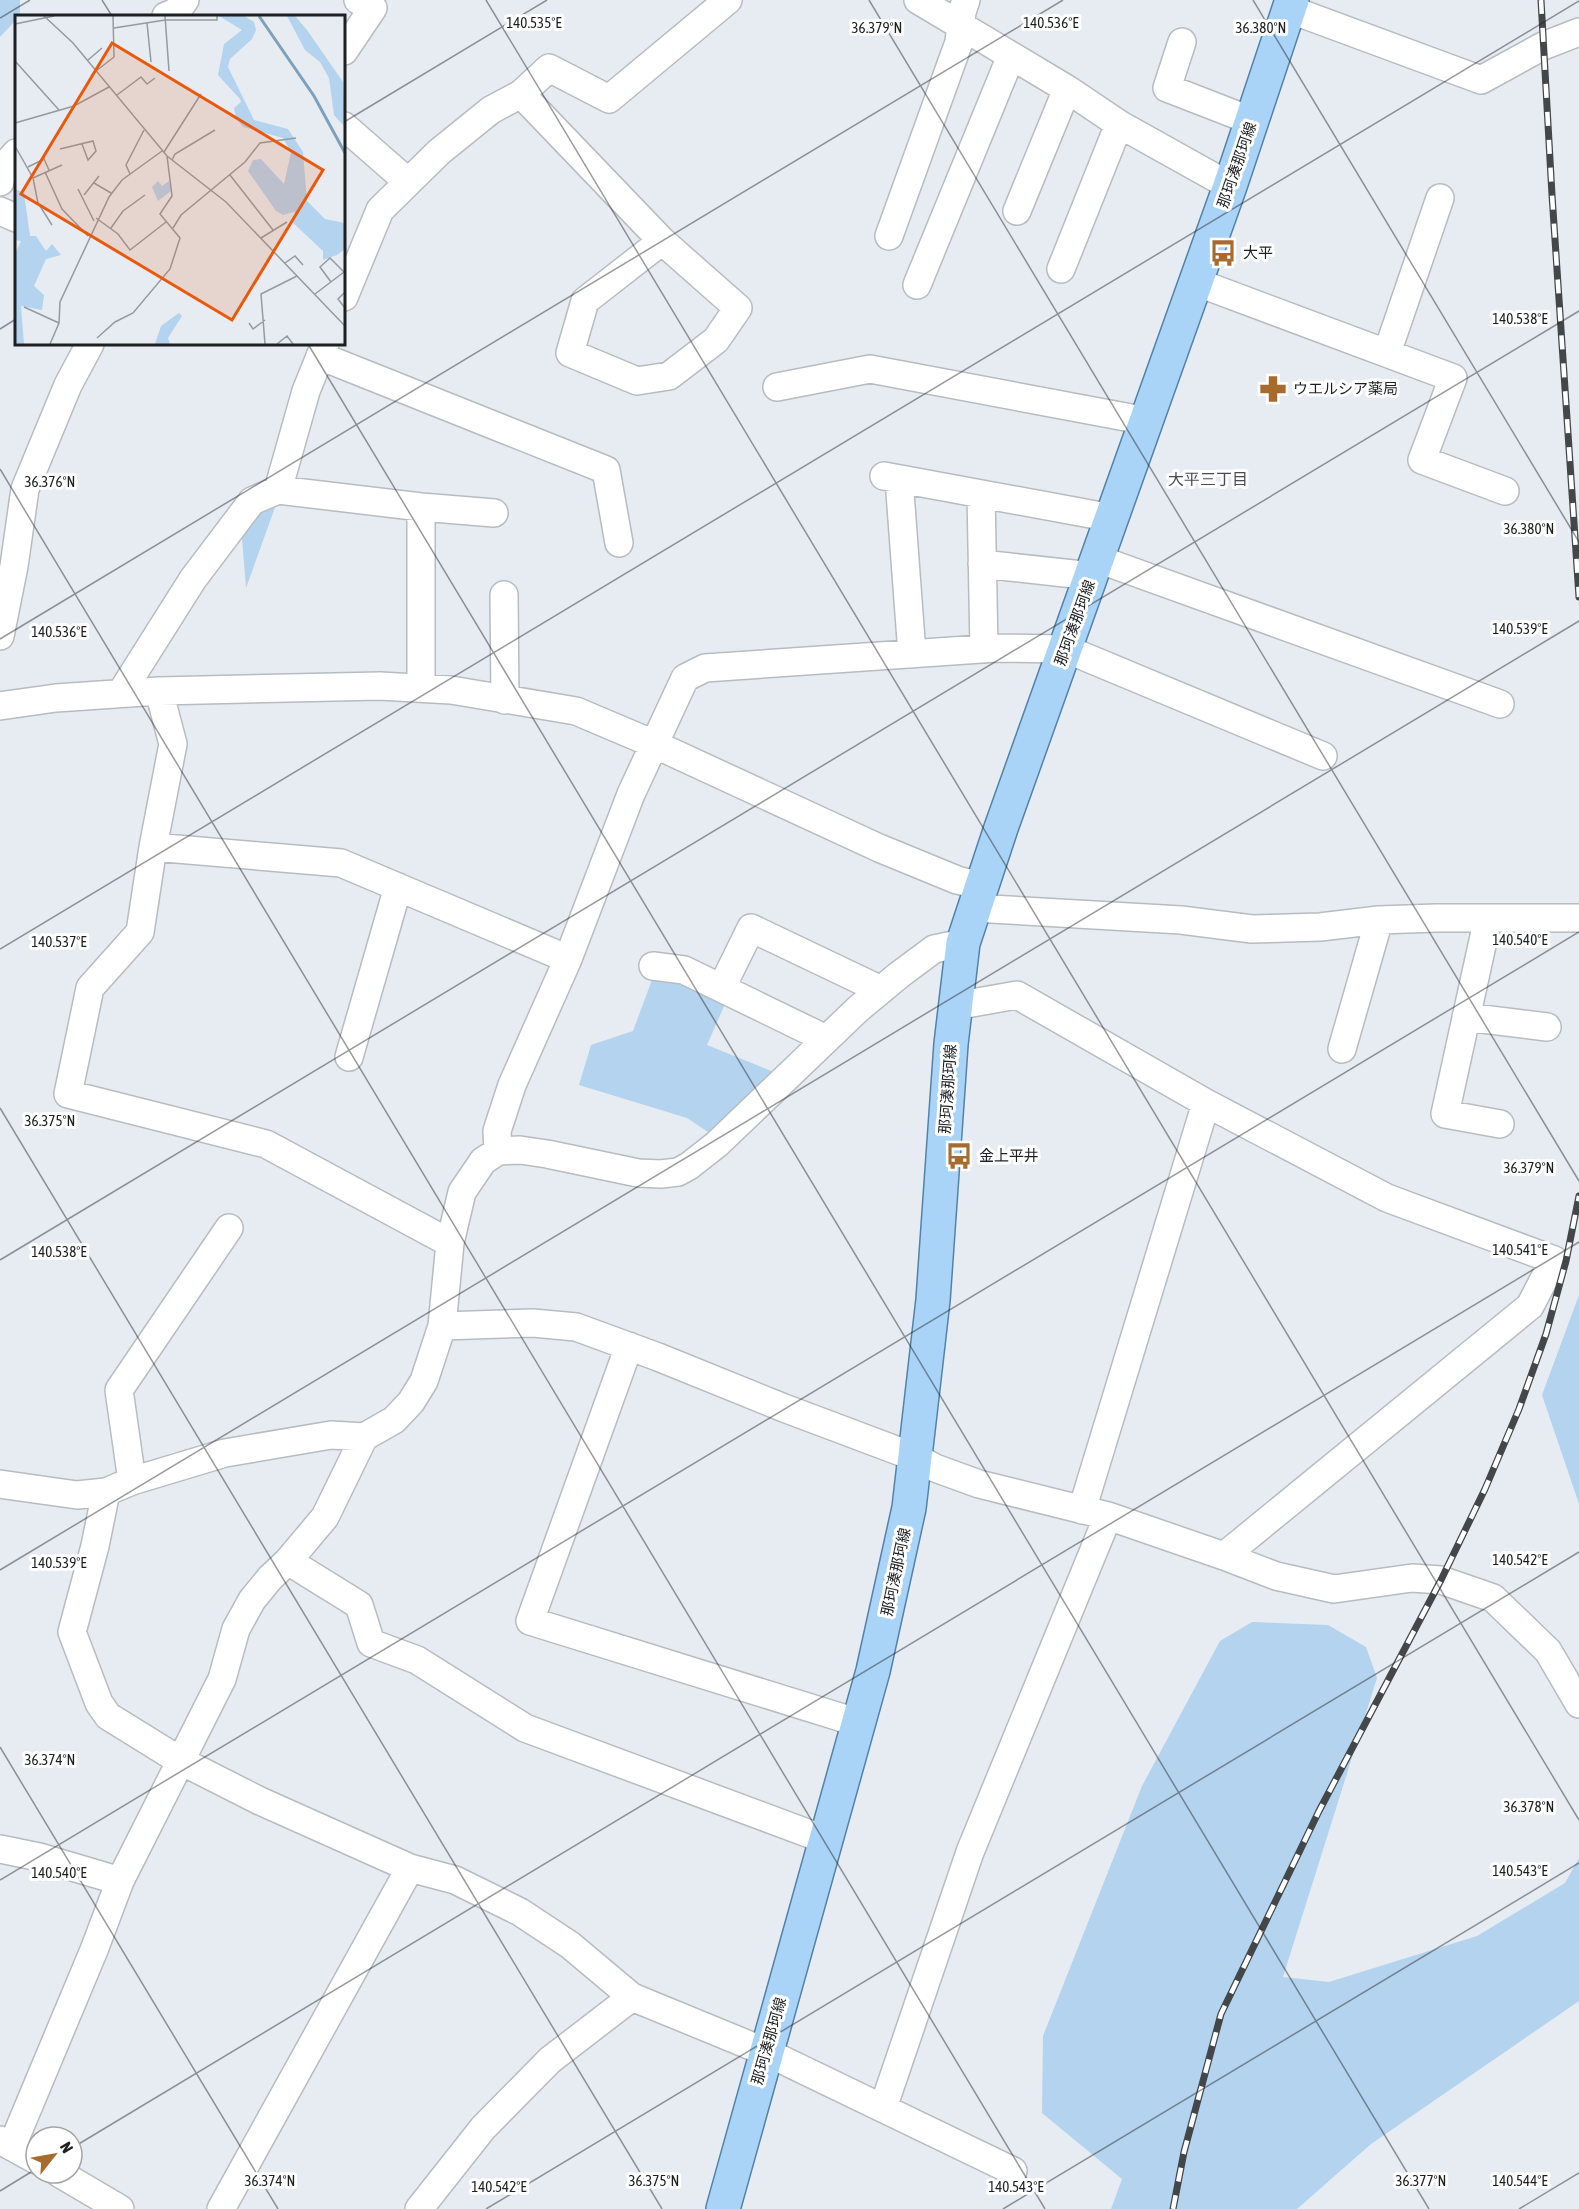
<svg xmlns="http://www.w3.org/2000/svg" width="1579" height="2209" font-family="'Asap Condensed','Noto Sans JP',sans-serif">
	<rect width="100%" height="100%" fill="#e6ecf1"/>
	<path fill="#b3d3ee" d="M 0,0 L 20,0 L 20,16 L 16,16 L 16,20 L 0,37 Z
		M 278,499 L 246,588 L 241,526 Z
		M 653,977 L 728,997 L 707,1045 L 781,1075 L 717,1138 L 687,1118 L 579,1085 L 591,1045 L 633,1031 Z
		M 1579,1295 L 1579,1504 L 1542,1395 Z
		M 1252,1622 L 1328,1625 L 1366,1647 L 1377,1678 L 1283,1977 L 1329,1982 L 1477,1936 L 1565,1883 L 1579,1858 L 1579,2001 L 1371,2144 L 1297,2209 L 1111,2209 L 1122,2179 L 1042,2113 L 1043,2036 L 1142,1786 L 1220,1641 Z"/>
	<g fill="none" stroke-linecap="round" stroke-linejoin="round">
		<defs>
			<path id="minor" d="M 918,0 L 1067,89 L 1119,124 L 1230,186
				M 1289,9 L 1481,80 L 1543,46 L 1579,32
				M 166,16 L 176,12 L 185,0
				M 1182,42 L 1167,88 L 1252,121
				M 344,51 L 373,8 L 358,0
				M 521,94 L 662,241 L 738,308 L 716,340 L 669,376 L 637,381 L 570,353 L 585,301 L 662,241
				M 344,126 L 408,182
				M 0,182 L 3,168 L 16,153
				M 0,211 L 16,218
				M 1017,211 L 1067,89
				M 889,236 L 959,42 L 962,12 L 966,0
				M 1061,269 L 1119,124
				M 1196,282 L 1453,378 L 1422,460 L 1505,491
				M 917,285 L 1011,56
				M 344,297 L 380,210 L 439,152 L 491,110 L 521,94 L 549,68 L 609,99 L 728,0
				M 1387,353 L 1440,198
				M 320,356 L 606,470 L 619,543
				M 777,387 L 870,369 L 1147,421
				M 884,476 L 1112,518
				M 899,479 L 912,654
				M 278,490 L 421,507 L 494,513
				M 981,494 L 984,649
				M 421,507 L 421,687
				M 1098,559 L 1500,704
				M 982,564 L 1092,576
				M 504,595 L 505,700
				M 0,636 L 14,566 L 25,489 L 68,385 L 90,344
				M 159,691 L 173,744 L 153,847 L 140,932 L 90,988 L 68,1094 L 266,1144 L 450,1243
				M 121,693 L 193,579 L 252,501 L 278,490 L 306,391 L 325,344
				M 0,706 L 56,698 L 159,691 L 380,686 L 451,690 L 576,711 L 654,744 L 879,848 L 957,880 L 981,886
				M 153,847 L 341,863 L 568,959
				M 973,908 L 1181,920 L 1252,929 L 1320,927 L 1379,920 L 1436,918 L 1579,918
				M 1488,918 L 1445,1114 L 1500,1124
				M 653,966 L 684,970 L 826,1039
				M 722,987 L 751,928 L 881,990
				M 955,1006 L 1017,995 L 1206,1103 L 1387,1198 L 1554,1260 L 1530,1306 L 1224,1556
				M 1466,1017 L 1547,1027
				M 1342,1049 L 1379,920
				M 349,1057 L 398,887
				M 498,1151 L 497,1131 L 512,1085 L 568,959 L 631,794 L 685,678 L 705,668 L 996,648 L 1066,649 L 1323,756
				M 442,1326 L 533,1323 L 576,1327 L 658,1357 L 784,1408 L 917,1458 L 935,1468 L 979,1484 L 1108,1516 L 1224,1556 L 1276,1576 L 1334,1589 L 1412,1578 L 1441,1580 L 1493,1598 L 1548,1651 L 1579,1704
				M 629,1346 L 530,1621 L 859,1723
				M 132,1481 L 119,1390 L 229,1228
				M 0,1484 L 77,1495 L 106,1492 L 132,1481 L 225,1453 L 331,1435 L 364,1437 L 394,1420 L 411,1402 L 424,1381 L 442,1326 L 450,1243 L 462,1192 L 483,1161 L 498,1151 L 520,1150 L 547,1154 L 638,1173 L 661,1174 L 678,1172 L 689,1166 L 717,1144 L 858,1009 L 899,975 L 934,949 L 963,943
				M 106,1492 L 95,1546 L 72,1632 L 99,1703 L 108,1716 L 179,1760 L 260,1801 L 410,1868 L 455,1880 L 520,1912 L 570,1945 L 632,1997 L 766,2052 L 1013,2171
				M 1082,1510 L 1206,1103
				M 288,1561 L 359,1605 L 371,1643 L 417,1660 L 525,1728 L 826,1840
				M 0,1849 L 39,1857 L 120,1881
				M 883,2108 L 970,1852 L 1108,1516
				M 0,2140 L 36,2160
				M 12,2146 L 94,1950 L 120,1881 L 222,1679 L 236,1629 L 252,1600 L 270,1578 L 288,1561 L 325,1517 L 364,1437
				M 59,2173 L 120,2209
				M 221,2209 L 410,1868
				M 419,2209 L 483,2128 L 550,2060 L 632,1997"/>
			<path id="major" d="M 723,2209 L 873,1671 L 909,1508 L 933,1300 L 951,1044 L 963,943 L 1001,828 L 1230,186 L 1292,0"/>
		</defs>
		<use href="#minor" stroke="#b7bcc1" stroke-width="30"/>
		<use href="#major" stroke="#5282a8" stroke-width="36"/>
		<use href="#minor" stroke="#fff" stroke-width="27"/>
		<use href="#major" stroke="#a9d4f7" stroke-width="33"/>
		<defs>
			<path id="rail" d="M 1541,0 L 1552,195 L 1579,597
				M 1173,2209 L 1184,2152 L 1221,2014 L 1319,1811 L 1441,1580 L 1485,1489 L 1519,1409 L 1546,1334 L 1566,1261 L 1579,1196"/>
		</defs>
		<use href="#rail" stroke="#44474a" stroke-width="7"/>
		<use href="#rail" stroke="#fff" stroke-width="4.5" stroke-dasharray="14" stroke-linecap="butt"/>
	</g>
	<path fill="none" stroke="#1d1f21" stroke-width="1.5" stroke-opacity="0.45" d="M 102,0 L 112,16M 486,0 L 1579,1820M 869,0 L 1579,1181M 1253,0 L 1579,542M 0,18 L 30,0M 344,122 L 547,0M 0,329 L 16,319M 308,344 L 1429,2209M 0,469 L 1045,2209M 0,639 L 1063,0M 0,949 L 1579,1M 0,1108 L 662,2209M 0,1260 L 1579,311M 0,1570 L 1579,621M 0,1747 L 278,2209M 0,1880 L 1579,932M 72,2148 L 1579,1242M 0,2191 L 36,2169M 486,2209 L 1579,1552M 1003,2209 L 1579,1863M 1519,2209 L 1579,2173"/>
	<defs>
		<symbol id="bus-bare" viewBox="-9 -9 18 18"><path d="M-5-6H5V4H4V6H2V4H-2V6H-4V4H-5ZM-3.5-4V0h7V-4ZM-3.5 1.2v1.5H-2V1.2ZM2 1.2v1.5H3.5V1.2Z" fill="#a76c2d" stroke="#fff" stroke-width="2.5" paint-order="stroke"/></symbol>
		<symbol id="pharmacy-bare" viewBox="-9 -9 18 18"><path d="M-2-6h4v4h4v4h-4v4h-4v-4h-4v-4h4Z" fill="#a76c2d" stroke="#fff" stroke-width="2.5" paint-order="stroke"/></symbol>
	</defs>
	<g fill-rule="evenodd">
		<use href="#bus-bare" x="1204" y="234" width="38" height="38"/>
		<use href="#pharmacy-bare" x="1254" y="370" width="38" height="38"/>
		<use href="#bus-bare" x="940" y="1137" width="38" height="38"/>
	</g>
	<g text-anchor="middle" stroke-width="6" stroke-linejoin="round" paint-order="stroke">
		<g font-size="15" fill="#1d1f21" stroke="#fff">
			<text transform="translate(1237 165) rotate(-71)" y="5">那珂湊那珂線</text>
			<text transform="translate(1075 623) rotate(-70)" y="5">那珂湊那珂線</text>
			<text transform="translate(948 1089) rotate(-86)" y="5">那珂湊那珂線</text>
			<text transform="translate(896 1572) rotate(-78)" y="5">那珂湊那珂線</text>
			<text transform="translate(769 2041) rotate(-74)" y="5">那珂湊那珂線</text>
		</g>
		<g font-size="15" fill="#1d1f21" stroke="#fff" text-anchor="start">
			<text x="1243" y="258">大平</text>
			<text x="1293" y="394">ウエルシア薬局</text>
			<text x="979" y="1161">金上平井</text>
		</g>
		<g font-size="16" fill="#484d51" stroke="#fff">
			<text x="1208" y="485">大平三丁目</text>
		</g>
	</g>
	<g transform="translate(15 15)">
		<rect width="330" height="330" fill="#e6ecf1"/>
		<path d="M 204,1 L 229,1 L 239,7 L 241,15 L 237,24 L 215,44 L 213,52 L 239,105 L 273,114 L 288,137 L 292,186 L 310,204 L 330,208 L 330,234 L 322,240 L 308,245 L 308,236 L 275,205 L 282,201 L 279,197 L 268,200 L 261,196 L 233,156 L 238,145 L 246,144 L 269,169 L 276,137 L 268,123 L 228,112 L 221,103 L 219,93 L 226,87 L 225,84 L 203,60 L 209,29 L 227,15 ZM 272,1 L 280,1 L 292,15 L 328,67 L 330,112 L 319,100 L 314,63 L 305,47 L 290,35 ZM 143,166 L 147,171 L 154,166 L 156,176 L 143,186 L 137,172 ZM 0,174 L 9,178 L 15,221 L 21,221 L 31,236 L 37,229 L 46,240 L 31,244 L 19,271 L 29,280 L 27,295 L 6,291 L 9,329 L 0,328 L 0,239 L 6,226 L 0,225 ZM 164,298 L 167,301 L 153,323 L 155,329 L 140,329 L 146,311 Z" fill="#b3d3ee"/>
		<path fill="none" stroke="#7fa0bc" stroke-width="3" d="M 244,1 L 299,81 L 330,138"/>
		<path fill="none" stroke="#969a9e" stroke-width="1.5" d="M 29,1 L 58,28 L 152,141 L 211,187 L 330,311M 150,1 L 154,56M 132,8 L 136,47M 0,9 L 39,1M 99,13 L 150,5 L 202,5 L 202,1M 73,45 L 87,33M 0,46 L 44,95M 81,56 L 99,42 L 98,1M 102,80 L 126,62 L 132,69 L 140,63M 0,108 L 59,91 L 94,72M 0,131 L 18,163 L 23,188 L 37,210M 45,134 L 78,126 L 81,136 L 73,145 L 67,129M 149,137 L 186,79M 157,145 L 160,139 L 200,115M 13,152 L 29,144 L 34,155M 30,157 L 47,194 L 73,221M 115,159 L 111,150 L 129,115M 215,160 L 258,215M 18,163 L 47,150M 79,168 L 96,178M 63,174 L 79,206M 69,180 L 84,161M 81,203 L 103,219 L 115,235 L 151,207M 96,213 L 108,196 L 130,180M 158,213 L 166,200 L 230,147 L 245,128 L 281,123M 246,223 L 272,207M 270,248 L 280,241 L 288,250M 316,267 L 305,252 L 315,243 L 330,258M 330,277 L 323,284 L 330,293M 300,279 L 329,257M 9,292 L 44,308M 234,308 L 238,314 L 250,305M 82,323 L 100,307 L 118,298 L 155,254 L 165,223 L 145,199 L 157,181 L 152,141M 35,329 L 44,308 L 45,287 L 94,182 L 107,165 L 147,136M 250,329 L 246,279 L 282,261M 262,329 L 272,321 L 278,329"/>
		<path fill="#e8590c" fill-opacity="0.15" stroke="#e8590c" stroke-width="3" d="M 97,28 L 308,155 L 217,305 L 6,179 Z"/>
		<rect width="330" height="330" fill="none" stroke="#1d1f21" stroke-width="3"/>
	</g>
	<g font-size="15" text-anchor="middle" fill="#1d1f21" stroke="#fff" stroke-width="6" stroke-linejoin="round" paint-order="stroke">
		<text x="534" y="28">140.535°E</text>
		<text x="1051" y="28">140.536°E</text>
		<text x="1261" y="33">36.380°N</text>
		<text x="877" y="33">36.379°N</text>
		<text x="1520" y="324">140.538°E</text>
		<text x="50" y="487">36.376°N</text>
		<text x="1529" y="534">36.380°N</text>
		<text x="1520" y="634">140.539°E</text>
		<text x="59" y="637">140.536°E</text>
		<text x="1520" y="945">140.540°E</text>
		<text x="59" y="947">140.537°E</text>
		<text x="50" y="1126">36.375°N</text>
		<text x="1529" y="1173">36.379°N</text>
		<text x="1520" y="1255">140.541°E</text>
		<text x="59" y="1257">140.538°E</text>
		<text x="1520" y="1565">140.542°E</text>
		<text x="59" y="1568">140.539°E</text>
		<text x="50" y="1765">36.374°N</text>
		<text x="1529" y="1812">36.378°N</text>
		<text x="1520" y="1876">140.543°E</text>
		<text x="59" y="1878">140.540°E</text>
		<text x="1520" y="2186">140.544°E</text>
		<text x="270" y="2186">36.374°N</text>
		<text x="654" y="2186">36.375°N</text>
		<text x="1421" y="2186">36.377°N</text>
		<text x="499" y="2192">140.542°E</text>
		<text x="1016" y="2192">140.543°E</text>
	</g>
	<g transform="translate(54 2155) rotate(59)"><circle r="28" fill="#ffffff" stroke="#a5a5a6" stroke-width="1.5"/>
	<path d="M0-4.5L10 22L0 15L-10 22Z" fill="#a76c2d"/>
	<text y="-9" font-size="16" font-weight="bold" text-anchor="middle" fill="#1d1f21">N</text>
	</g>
</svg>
